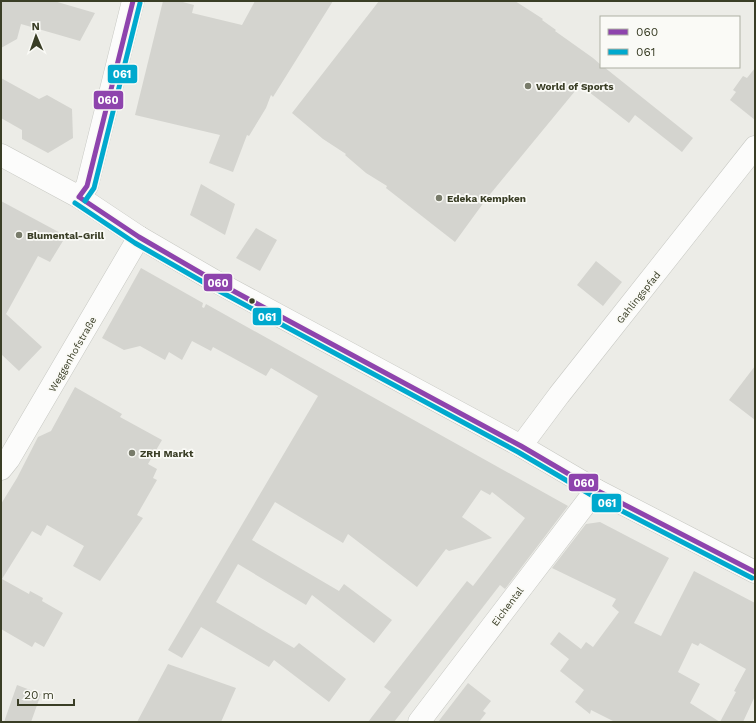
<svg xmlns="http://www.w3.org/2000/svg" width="756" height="723" font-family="'Work Sans',sans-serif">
	<rect width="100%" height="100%" fill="#ecece7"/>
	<path fill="#d4d4cf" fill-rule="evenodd" d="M 1,1 L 54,1 L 95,13 L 80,41 L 21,24 L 17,39 L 1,48 Z
		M 163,1 L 179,1 L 194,5 L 192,13 L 242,25 L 255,1 L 333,1 L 273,97 L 271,95 L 266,108 L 249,136 L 247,135 L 233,172 L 209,163 L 220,135 L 135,115 Z
		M 379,1 L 515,1 L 543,19 L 542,20 L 556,30 L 555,31 L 593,58 L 601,65 L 601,67 L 604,67 L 693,138 L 682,152 L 635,115 L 629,123 L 580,85 L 487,198 L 455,242 L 386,188 L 387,186 L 366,173 L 345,155 L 346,154 L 323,139 L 292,113 Z
		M 755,68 L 755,120 L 730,100 L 736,92 L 733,90 L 743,76 L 747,78 Z
		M 1,78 L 39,99 L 47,95 L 72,109 L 73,138 L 48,153 L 22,139 L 22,130 L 1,118 Z
		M 201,184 L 235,204 L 225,235 L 190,215 Z
		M 1,201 L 66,236 L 50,262 L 38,256 L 6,314 L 42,347 L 19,371 L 1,354 Z
		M 256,228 L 277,240 L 260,271 L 236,258 Z
		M 596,261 L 622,282 L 603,306 L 577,285 Z
		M 141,268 L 203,303 L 202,307 L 204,308 L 206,304 L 568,506 L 505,589 L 500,585 L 394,722 L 368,722 L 391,692 L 384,687 L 467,581 L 473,586 L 525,518 L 492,492 L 490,495 L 481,490 L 462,517 L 492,538 L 449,551 L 446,549 L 417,587 L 348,534 L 343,543 L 275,502 L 252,540 L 339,591 L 344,584 L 392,620 L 374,643 L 312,595 L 306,605 L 238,564 L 216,602 L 294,648 L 299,643 L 346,679 L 329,702 L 274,660 L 269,667 L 201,627 L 182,658 L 168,650 L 318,396 L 271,368 L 266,376 L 213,347 L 211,351 L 192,341 L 182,360 L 169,352 L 165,360 L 140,346 L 124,350 L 102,338 Z
		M 755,366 L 755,420 L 729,400 Z
		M 75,387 L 122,414 L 120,417 L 162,440 L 148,464 L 157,469 L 153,478 L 157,480 L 137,515 L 143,518 L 100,581 L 73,566 L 84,546 L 47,525 L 41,536 L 32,531 L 2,579 L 29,594 L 30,591 L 43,598 L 42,601 L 63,613 L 44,647 L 35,642 L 32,647 L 1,629 L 1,504 L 17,478 L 38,437 L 51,431 Z
		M 600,522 L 669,558 L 634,623 L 661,636 L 694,571 L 755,603 L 755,696 L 743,722 L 615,722 L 591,710 L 590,714 L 575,702 L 584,690 L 560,671 L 569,659 L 550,644 L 559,632 L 581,649 L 586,642 L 593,647 L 619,612 L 612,606 L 616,599 L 552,568 L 586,524 ZM 692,643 L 698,646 L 700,643 L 746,669 L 734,691 L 736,692 L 720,722 L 690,703 L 700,684 L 678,672 Z
		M 168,664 L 236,688 L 221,722 L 137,722 Z
		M 468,683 L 491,701 L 483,711 L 486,713 L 479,722 L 438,722 Z
		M 17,685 L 41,694 L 31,722 L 4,722 Z"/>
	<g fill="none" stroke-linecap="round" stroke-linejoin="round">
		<defs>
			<path id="minor" d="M 79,197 L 87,186 L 133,1
				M 521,446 L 559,395 L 755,147
				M 1,469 L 9,459 L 139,237
				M 419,722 L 596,490"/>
			<path id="secondary" d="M 1,155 L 79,197 L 139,237 L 213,280 L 521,446 L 596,490 L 755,572"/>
		</defs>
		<use href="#minor" stroke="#c7c8c3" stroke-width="23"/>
		<use href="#secondary" stroke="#c7c8c2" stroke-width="23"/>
		<use href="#minor" stroke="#fcfcfb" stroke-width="22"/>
		<use href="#secondary" stroke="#fcfcfb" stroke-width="22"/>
		<defs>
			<path id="bus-1" d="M 79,197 L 139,237 L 213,280 L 521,446 L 596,490 L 755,572
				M 79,197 L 87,186 L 133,1"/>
			<path id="bus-2" d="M 85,201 L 94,188 L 140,3
				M 75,203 L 135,243 L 210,286 L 518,452 L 593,496 L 752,578"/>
		</defs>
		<use href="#bus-1" stroke="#fafaf6" stroke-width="8"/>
		<use href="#bus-2" stroke="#fafaf6" stroke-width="8"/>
		<use href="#bus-1" stroke="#8e44ad" stroke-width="5"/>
		<use href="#bus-2" stroke="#00a9ce" stroke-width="5"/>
	</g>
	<g fill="#787b6a" stroke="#fafaf6" stroke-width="1.5">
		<circle cx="528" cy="86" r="4"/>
		<circle cx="439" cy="198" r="4"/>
		<circle cx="19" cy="235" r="4"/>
		<circle cx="132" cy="453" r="4"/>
	</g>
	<circle fill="#3a3e26" stroke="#fafaf6" stroke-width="1.5" cx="252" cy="301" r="3.5"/>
	<g text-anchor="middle" stroke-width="3.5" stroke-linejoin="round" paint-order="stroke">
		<g font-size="10" font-weight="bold" fill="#3a3e26" stroke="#fafaf6" text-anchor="start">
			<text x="536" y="90">World of Sports</text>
			<text x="447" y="202">Edeka Kempken</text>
			<text x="27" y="239">Blumental-Grill</text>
			<text x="140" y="457">ZRH Markt</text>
		</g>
		<g font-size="10" fill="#3a3e26" stroke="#fafaf6">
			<text transform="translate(638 297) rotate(-51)" y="4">Gahlingspfad</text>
			<text transform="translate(72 354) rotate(-60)" y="4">Weggenhofstraße</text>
			<text transform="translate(507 606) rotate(-53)" y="4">Eichental</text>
		</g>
	</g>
	<g stroke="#fafaf6" stroke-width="1.5">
		<rect x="107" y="64" width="31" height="20" rx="4" fill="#00a9ce"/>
		<rect x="93" y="90" width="31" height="20" rx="4" fill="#8e44ad"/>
		<rect x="203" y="273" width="30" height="19" rx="4" fill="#8e44ad"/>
		<rect x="252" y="307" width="30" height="19" rx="4" fill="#00a9ce"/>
		<rect x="568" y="473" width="31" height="19" rx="4" fill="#8e44ad"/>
		<rect x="591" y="493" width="31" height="20" rx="4" fill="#00a9ce"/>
	</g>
	<g font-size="11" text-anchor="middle" font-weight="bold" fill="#fff">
		<text x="122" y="78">061</text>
		<text x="108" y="104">060</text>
		<text x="218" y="287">060</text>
		<text x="267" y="321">061</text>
		<text x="584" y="487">060</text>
		<text x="607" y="507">061</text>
	</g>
	<rect width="756" height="723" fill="none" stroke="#3a3e26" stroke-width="4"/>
	<rect x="600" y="16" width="140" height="52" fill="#fafaf6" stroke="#adafa3"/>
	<rect x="608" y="29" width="20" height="6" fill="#8e44ad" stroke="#adafa3"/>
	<text x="636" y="36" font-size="12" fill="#3a3e26">060</text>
	<rect x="608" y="49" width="20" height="6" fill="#00a9ce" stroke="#adafa3"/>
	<text x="636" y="56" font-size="12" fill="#3a3e26">061</text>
	<g transform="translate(36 36) rotate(358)" stroke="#fafaf6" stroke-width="3" paint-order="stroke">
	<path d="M0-3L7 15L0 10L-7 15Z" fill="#3a3e26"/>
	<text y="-6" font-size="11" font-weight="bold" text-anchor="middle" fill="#3a3e26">N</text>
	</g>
	<path d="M18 699v6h56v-6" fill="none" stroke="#3a3e26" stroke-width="2"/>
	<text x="24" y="699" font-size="12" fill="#3a3e26" stroke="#fafaf6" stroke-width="3" paint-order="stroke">20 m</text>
</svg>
